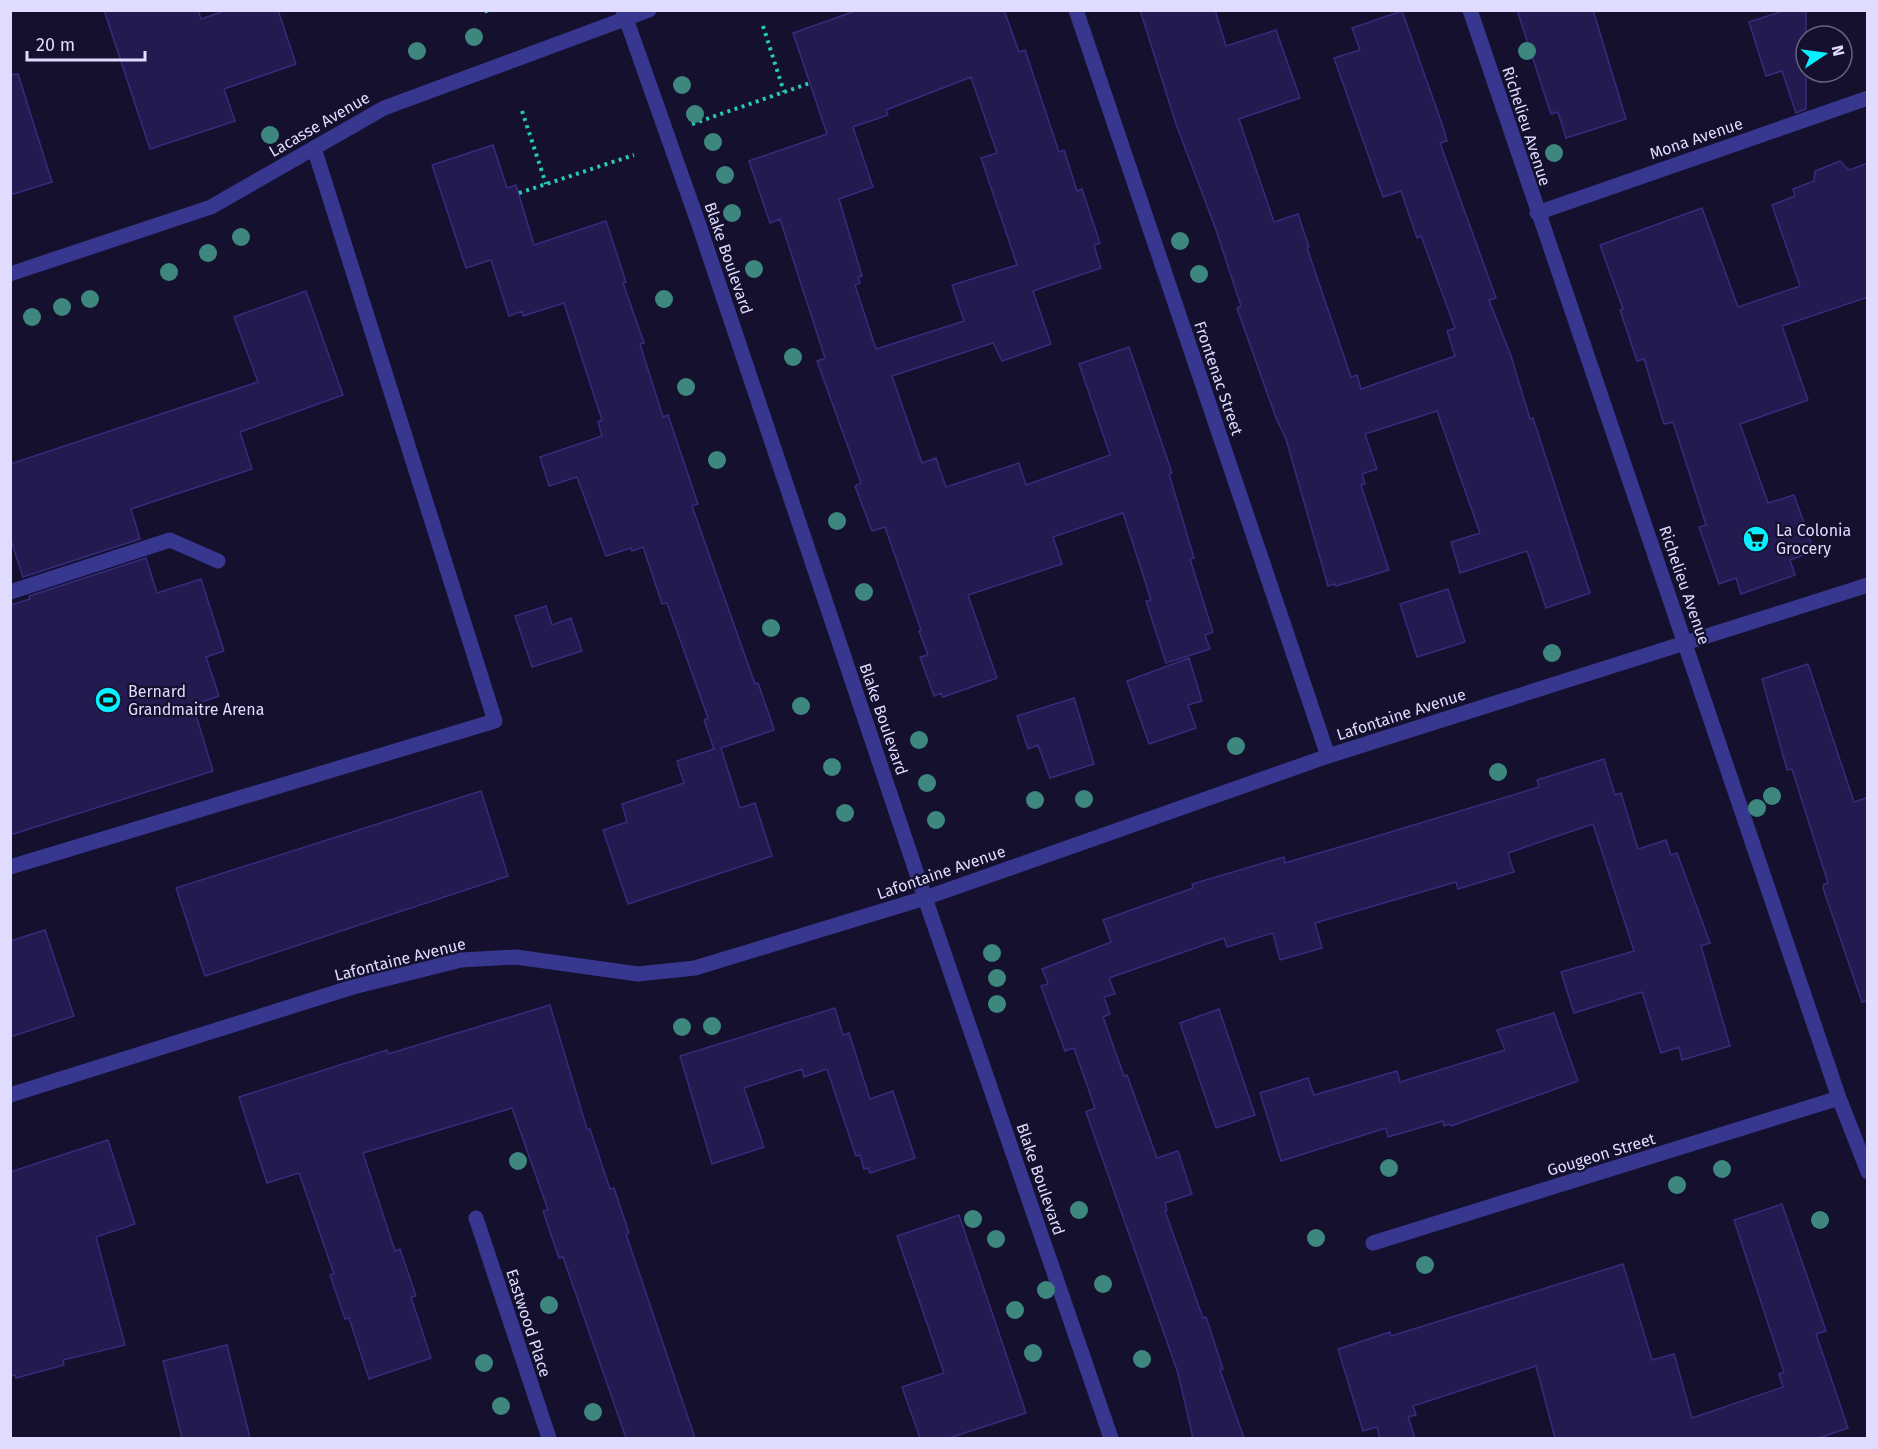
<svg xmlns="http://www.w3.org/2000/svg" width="1878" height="1449" font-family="'Fira Sans',sans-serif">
	<rect width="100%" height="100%" fill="#14102e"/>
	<path fill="#231a50" stroke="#382a7e" stroke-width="1.5" fill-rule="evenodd" d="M 104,10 L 198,10 L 201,19 L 227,10 L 278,10 L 296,64 L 224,89 L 235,121 L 150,149 Z
		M 858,10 L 1004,10 L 1019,52 L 1025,50 L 1059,152 L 1064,150 L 1077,191 L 1082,189 L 1100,243 L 1094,245 L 1101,268 L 1033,291 L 1051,344 L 1002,361 L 993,343 L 892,376 L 922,463 L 936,458 L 946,487 L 1019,463 L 1026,485 L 1110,455 L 1079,364 L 1129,347 L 1172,473 L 1169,474 L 1194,558 L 1190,559 L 1213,632 L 1205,635 L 1210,649 L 1166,663 L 1146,601 L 1151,600 L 1123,513 L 1053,537 L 1062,564 L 968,595 L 997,678 L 943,697 L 941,693 L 934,696 L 920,657 L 928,655 L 919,631 L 921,630 L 885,527 L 872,531 L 855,486 L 861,483 L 817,361 L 825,358 L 780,219 L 770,223 L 749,161 L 827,134 L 793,33 ZM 971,77 L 997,153 L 981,158 L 1017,265 L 952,285 L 964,321 L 876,349 L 855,285 L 860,283 L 858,277 L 862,276 L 839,199 L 873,187 L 853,127 L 888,115 L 886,110 Z
		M 1140,10 L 1215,10 L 1226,46 L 1276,30 L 1300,98 L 1239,119 L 1274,222 L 1298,214 L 1309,247 L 1307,248 L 1351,377 L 1357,375 L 1361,389 L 1455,356 L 1447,331 L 1455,328 L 1421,236 L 1417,238 L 1401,191 L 1383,197 L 1334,58 L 1360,50 L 1352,28 L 1402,11 L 1442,124 L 1447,141 L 1440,143 L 1496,298 L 1489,300 L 1511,356 L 1530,419 L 1533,418 L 1590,593 L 1546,608 L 1527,551 L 1460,573 L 1451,542 L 1480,533 L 1437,411 L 1365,434 L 1377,469 L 1362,474 L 1365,484 L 1361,485 L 1389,570 L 1336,586 L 1335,584 L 1328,586 L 1286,439 L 1276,418 L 1237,308 L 1241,306 L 1215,227 L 1176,124 Z
		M 1517,10 L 1593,10 L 1626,119 L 1566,138 L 1558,112 L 1551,114 Z
		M 1786,10 L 1806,10 L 1806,109 L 1796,113 L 1782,71 L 1766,76 L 1749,22 Z
		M 18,74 L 52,182 L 10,195 L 10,75 Z
		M 493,145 L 507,188 L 516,185 L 534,245 L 606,221 L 626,282 L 623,283 L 644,343 L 640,344 L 663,417 L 668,415 L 698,504 L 692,506 L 755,684 L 758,683 L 773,726 L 774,730 L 721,748 L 740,808 L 755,803 L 772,856 L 628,904 L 603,830 L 627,822 L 622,804 L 684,783 L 677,761 L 714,749 L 704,720 L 708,718 L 667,603 L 662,604 L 643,547 L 632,551 L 631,548 L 606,556 L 577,477 L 549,486 L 540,457 L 602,436 L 598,422 L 602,420 L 564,303 L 523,316 L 522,311 L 509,316 L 491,260 L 466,268 L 432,165 Z
		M 1840,161 L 1849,170 L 1868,163 L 1868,297 L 1782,326 L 1808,400 L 1740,424 L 1768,503 L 1794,495 L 1814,551 L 1790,560 L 1795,575 L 1741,594 L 1736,578 L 1719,584 L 1699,527 L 1706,525 L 1673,422 L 1664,424 L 1644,359 L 1637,361 L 1620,310 L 1623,309 L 1600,245 L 1702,208 L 1738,307 L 1800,286 L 1772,205 L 1795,196 L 1793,189 L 1814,181 L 1815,171 Z
		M 306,291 L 343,395 L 240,432 L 252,469 L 131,509 L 140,539 L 23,577 L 10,537 L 10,464 L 258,382 L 234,317 Z
		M 146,558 L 157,593 L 201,579 L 224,651 L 206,657 L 219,696 L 193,705 L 213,771 L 10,835 L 10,605 L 30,599 L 29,596 Z
		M 1448,589 L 1465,642 L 1417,657 L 1400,604 Z
		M 546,606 L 552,625 L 571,618 L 582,651 L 532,667 L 515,616 Z
		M 1189,658 L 1202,701 L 1188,705 L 1196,728 L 1149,744 L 1127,681 Z
		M 1808,664 L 1854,802 L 1868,797 L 1868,1001 L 1862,1002 L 1823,888 L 1824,884 L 1828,883 L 1792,769 L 1787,770 L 1762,679 Z
		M 1074,698 L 1094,764 L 1050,778 L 1038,745 L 1028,749 L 1017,716 Z
		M 1604,759 L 1615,795 L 1621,793 L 1638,849 L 1666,840 L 1671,855 L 1677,853 L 1710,943 L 1701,946 L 1730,1046 L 1682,1060 L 1679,1047 L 1661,1053 L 1642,992 L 1574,1013 L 1561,972 L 1634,951 L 1593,824 L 1508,853 L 1514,872 L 1458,889 L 1456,882 L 1315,923 L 1322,948 L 1280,960 L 1273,933 L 1227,947 L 1224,938 L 1109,978 L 1115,994 L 1104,997 L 1110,1014 L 1103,1017 L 1124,1076 L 1127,1075 L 1157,1158 L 1178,1151 L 1192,1194 L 1165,1203 L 1167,1210 L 1165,1211 L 1203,1318 L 1206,1317 L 1223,1369 L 1220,1370 L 1244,1438 L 1193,1438 L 1178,1373 L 1086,1112 L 1095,1108 L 1074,1048 L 1065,1051 L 1041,986 L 1048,984 L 1042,969 L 1111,942 L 1103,920 L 1193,888 L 1192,884 L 1284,857 L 1285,863 L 1384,834 L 1539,787 L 1537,780 Z
		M 481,791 L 508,876 L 205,976 L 176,888 Z
		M 45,930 L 74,1016 L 10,1037 L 10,941 Z
		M 550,1005 L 587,1129 L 590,1129 L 610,1189 L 614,1188 L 629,1233 L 626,1234 L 695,1438 L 626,1438 L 563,1257 L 559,1258 L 543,1211 L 548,1210 L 512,1108 L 363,1153 L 395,1251 L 400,1249 L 416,1296 L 411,1297 L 431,1358 L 369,1379 L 349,1318 L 345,1319 L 330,1275 L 334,1274 L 299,1173 L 267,1183 L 239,1097 L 387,1050 L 388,1054 Z
		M 835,1008 L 843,1035 L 849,1033 L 870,1099 L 893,1091 L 915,1158 L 870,1173 L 868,1168 L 864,1169 L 860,1155 L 856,1156 L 827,1069 L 804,1077 L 802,1069 L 744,1088 L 764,1147 L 712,1164 L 680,1056 Z
		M 1219,1009 L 1255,1115 L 1216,1128 L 1180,1023 Z
		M 1554,1013 L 1578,1081 L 1451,1126 L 1450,1124 L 1444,1126 L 1443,1121 L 1388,1137 L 1386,1128 L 1281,1161 L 1260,1093 L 1308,1078 L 1314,1095 L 1397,1071 L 1400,1082 L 1505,1050 L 1497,1030 Z
		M 108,1140 L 135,1224 L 96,1237 L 125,1345 L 63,1360 L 64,1365 L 16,1378 L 15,1375 L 10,1376 L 10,1172 Z
		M 1782,1204 L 1826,1331 L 1816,1334 L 1848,1428 L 1819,1438 L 1555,1438 L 1536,1366 L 1413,1406 L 1416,1415 L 1408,1417 L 1415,1438 L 1380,1438 L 1377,1427 L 1363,1431 L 1338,1349 L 1390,1332 L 1391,1336 L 1623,1264 L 1652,1360 L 1674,1354 L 1692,1418 L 1783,1387 L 1779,1374 L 1784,1372 L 1734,1220 Z
		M 959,1215 L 1026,1413 L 949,1438 L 920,1438 L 902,1387 L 944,1373 L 897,1236 Z
		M 227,1345 L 250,1438 L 182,1438 L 163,1361 Z"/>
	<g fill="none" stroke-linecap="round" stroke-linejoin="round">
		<path stroke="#27c8b8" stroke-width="4" stroke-dasharray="3 4.5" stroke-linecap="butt" d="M 486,10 L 488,15
			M 763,26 L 784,92
			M 522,111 L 546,184
			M 692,124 L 810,83
			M 519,193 L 634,155"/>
		<path stroke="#383790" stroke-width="15" d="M 10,592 L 170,540 L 218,561
			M 10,867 L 495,721 L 314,148"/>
		<path stroke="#383790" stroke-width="15" d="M 623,10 L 699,225 L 925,898 L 1111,1438
			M 1076,10 L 1328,756
			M 1470,10 L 1839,1098 L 1868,1172
			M 1537,213 L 1868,98
			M 10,274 L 211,207 L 384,108 L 649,10
			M 476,1218 L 549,1438
			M 1373,1243 L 1839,1098"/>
		<path stroke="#383790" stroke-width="15" d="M 10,1095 L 353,987 L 461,960 L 516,957 L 638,974 L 695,968 L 925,898 L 1328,756 L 1868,585"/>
	</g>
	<g fill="#3d877f">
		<circle cx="474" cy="37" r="9"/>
		<circle cx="417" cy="51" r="9"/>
		<circle cx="1527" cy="51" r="9"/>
		<circle cx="682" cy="85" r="9"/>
		<circle cx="695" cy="114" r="9"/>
		<circle cx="270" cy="135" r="9"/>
		<circle cx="713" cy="142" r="9"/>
		<circle cx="1554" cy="153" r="9"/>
		<circle cx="725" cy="175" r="9"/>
		<circle cx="732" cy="213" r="9"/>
		<circle cx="241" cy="237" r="9"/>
		<circle cx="1180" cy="241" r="9"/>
		<circle cx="208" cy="253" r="9"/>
		<circle cx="754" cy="269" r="9"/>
		<circle cx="169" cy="272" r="9"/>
		<circle cx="1199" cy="274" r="9"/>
		<circle cx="90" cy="299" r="9"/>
		<circle cx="664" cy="299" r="9"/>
		<circle cx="62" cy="307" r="9"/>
		<circle cx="32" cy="317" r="9"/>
		<circle cx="793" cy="357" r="9"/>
		<circle cx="686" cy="387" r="9"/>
		<circle cx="717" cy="460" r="9"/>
		<circle cx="837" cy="521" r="9"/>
		<circle cx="864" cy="592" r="9"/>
		<circle cx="771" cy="628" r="9"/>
		<circle cx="1552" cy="653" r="9"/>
		<circle cx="801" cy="706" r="9"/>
		<circle cx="919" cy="740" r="9"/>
		<circle cx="1236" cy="746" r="9"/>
		<circle cx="832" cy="767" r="9"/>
		<circle cx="1498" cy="772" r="9"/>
		<circle cx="927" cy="783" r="9"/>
		<circle cx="1772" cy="796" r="9"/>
		<circle cx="1084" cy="799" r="9"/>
		<circle cx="1035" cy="800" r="9"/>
		<circle cx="1757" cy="808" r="9"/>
		<circle cx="845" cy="813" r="9"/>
		<circle cx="936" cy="820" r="9"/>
		<circle cx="992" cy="953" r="9"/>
		<circle cx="997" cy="978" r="9"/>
		<circle cx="997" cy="1004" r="9"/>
		<circle cx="712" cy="1026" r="9"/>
		<circle cx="682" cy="1027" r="9"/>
		<circle cx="518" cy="1161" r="9"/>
		<circle cx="1389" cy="1168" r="9"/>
		<circle cx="1722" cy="1169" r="9"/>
		<circle cx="1677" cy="1185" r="9"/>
		<circle cx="1079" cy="1210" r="9"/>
		<circle cx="973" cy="1219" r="9"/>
		<circle cx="1820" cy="1220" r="9"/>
		<circle cx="1316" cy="1238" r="9"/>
		<circle cx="996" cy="1239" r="9"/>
		<circle cx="1425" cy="1265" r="9"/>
		<circle cx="1103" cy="1284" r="9"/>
		<circle cx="1046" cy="1290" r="9"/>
		<circle cx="549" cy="1305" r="9"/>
		<circle cx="1015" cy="1310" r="9"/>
		<circle cx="1033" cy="1353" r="9"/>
		<circle cx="1142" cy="1359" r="9"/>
		<circle cx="484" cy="1363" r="9"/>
		<circle cx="501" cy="1406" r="9"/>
		<circle cx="593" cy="1412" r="9"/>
	</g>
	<defs>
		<symbol id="supermarket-disc" viewBox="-11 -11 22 22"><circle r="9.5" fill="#08efff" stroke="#14102e"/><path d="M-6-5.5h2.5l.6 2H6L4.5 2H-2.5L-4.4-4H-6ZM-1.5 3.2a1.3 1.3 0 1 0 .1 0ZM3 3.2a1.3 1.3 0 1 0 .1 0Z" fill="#111"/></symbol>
		<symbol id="stadium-disc" viewBox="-11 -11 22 22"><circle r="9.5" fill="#08efff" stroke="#14102e"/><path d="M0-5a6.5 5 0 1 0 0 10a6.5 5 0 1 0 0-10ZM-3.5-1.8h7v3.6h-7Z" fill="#111"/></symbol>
	</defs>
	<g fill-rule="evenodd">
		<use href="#supermarket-disc" x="1741" y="524" width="30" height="30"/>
		<use href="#stadium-disc" x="93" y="685" width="30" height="30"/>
	</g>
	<g text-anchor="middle" stroke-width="4.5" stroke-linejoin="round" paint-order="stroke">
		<g font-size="16" fill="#dfdcff" stroke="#14102e">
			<text transform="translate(319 124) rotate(-30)" y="6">Lacasse Avenue</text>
			<text transform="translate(1527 126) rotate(72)" y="6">Richelieu Avenue</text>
			<text transform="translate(1696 138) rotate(-19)" y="6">Mona Avenue</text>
			<text transform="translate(729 258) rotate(71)" y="6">Blake Boulevard</text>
			<text transform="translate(1219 378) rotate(71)" y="6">Frontenac Street</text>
			<text transform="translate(1685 585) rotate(71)" y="6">Richelieu Avenue</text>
			<text transform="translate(1401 714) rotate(-18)" y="6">Lafontaine Avenue</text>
			<text transform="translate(884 719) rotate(71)" y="6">Blake Boulevard</text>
			<text transform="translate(941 872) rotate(-19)" y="6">Lafontaine Avenue</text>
			<text transform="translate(400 959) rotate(-14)" y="6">Lafontaine Avenue</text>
			<text transform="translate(1601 1154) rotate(-17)" y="6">Gougeon Street</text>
			<text transform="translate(1041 1179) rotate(71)" y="6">Blake Boulevard</text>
			<text transform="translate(529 1323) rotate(72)" y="6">Eastwood Place</text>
		</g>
		<g font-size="16" fill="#dfdcff" stroke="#14102e" text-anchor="start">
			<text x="1776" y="536">La Colonia<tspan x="1776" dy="18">Grocery</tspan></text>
			<text x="128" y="697">Bernard<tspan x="128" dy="18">Grandmaitre Arena</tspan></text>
		</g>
	</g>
	<rect width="1878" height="1449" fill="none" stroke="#dfdcff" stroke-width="24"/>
	<g transform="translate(1824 54) rotate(77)"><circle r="28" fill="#14102e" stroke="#656282" stroke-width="1.5"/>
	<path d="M0-4.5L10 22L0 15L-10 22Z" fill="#08efff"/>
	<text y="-9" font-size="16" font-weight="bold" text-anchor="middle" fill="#dfdcff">N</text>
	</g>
	<path d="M27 51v9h118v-9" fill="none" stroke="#dfdcff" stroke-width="3"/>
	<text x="36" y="51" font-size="18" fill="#dfdcff" stroke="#14102e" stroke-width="4.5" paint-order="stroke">20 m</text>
</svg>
